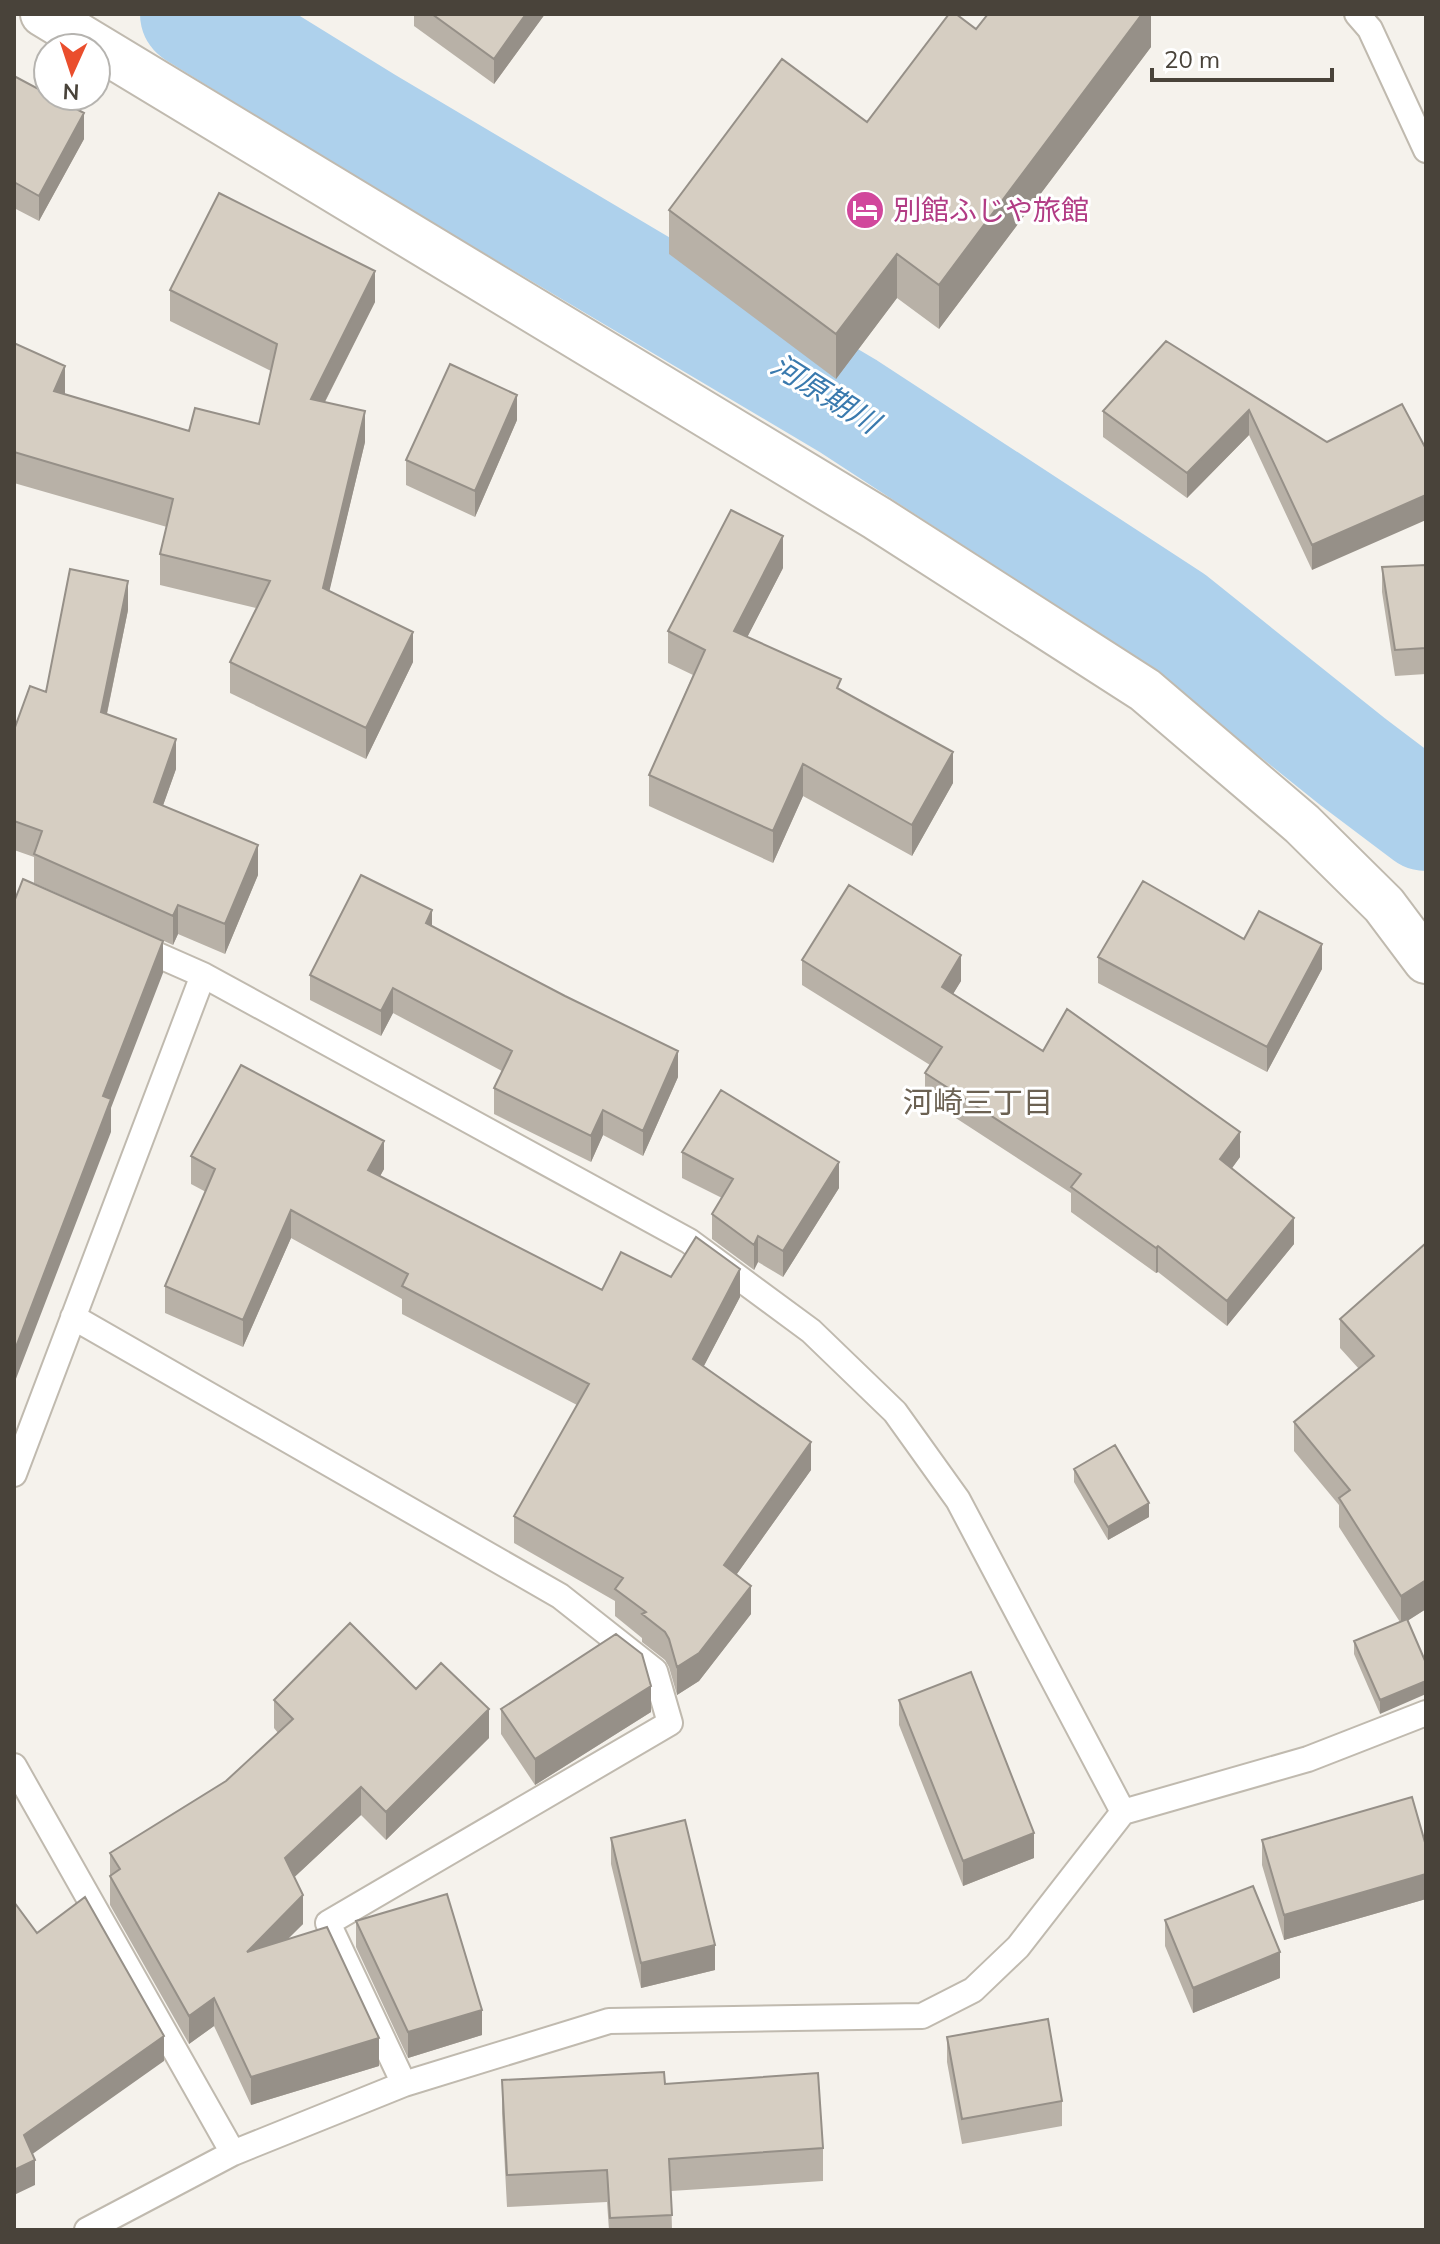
<svg xmlns="http://www.w3.org/2000/svg" width="1440" height="2244" font-family="Mulish,'Noto Sans JP',sans-serif">
	<rect width="100%" height="100%" fill="#f5f2ec"/>
	<g fill="none" stroke-linecap="round" stroke-linejoin="round">
		<path stroke="#aed1ec" stroke-width="108" d="M 194,14 L 367,121 L 848,406 L 1173,618 L 1353,762 L 1426,817"/>
		<defs>
			<path id="service" d="M 1357,14 L 1370,29 L 1426,150
				M 135,945 L 203,975 L 689,1241 L 811,1331 L 895,1412 L 958,1500 L 1123,1812
				M 73,1317 L 560,1596 L 655,1671 L 670,1723 L 328,1923 L 404,2084
				M 14,1474 L 203,975
				M 14,1766 L 233,2153
				M 87,2230 L 233,2153 L 404,2084 L 609,2021 L 922,2016 L 973,1990 L 1018,1947 L 1123,1812 L 1308,1759 L 1426,1713"/>
			<path id="tertiary" d="M 43,14 L 877,518 L 1145,690 L 1302,824 L 1384,905 L 1426,961"/>
		</defs>
		<use href="#service" stroke="#c0baaf" stroke-width="28"/>
		<use href="#tertiary" stroke="#c0baaf" stroke-width="48"/>
		<use href="#service" stroke="#fff" stroke-width="24"/>
		<use href="#tertiary" stroke="#fff" stroke-width="44"/>
	</g>
	<path fill="#b8b1a7" d="M 414,14 L 545,14 L 494,84 L 414,26 Z
		M 1151,14 L 1151,47 L 939,329 L 897,298 L 836,379 L 669,254 L 669,210 L 867,122 L 976,29 Z
		M 14,76 L 84,139 L 39,221 L 14,208 Z
		M 170,290 L 375,302 L 325,402 L 365,442 L 329,591 L 413,662 L 366,759 L 230,693 L 230,662 L 256,608 L 160,585 L 160,554 L 167,527 L 14,483 L 14,343 L 65,394 L 189,431 L 259,424 L 271,371 L 170,321 Z
		M 1166,341 L 1327,442 L 1312,570 L 1249,435 L 1187,498 L 1103,437 L 1103,411 Z
		M 517,420 L 475,517 L 406,485 L 406,460 Z
		M 1426,565 L 1426,674 L 1395,676 L 1382,592 L 1382,567 Z
		M 783,568 L 747,637 L 841,690 L 953,783 L 912,856 L 803,796 L 773,863 L 649,806 L 649,775 L 693,675 L 668,663 L 668,631 Z
		M 128,610 L 107,714 L 176,769 L 163,805 L 258,875 L 225,954 L 178,934 L 173,945 L 34,883 L 34,857 L 14,850 L 14,730 L 46,692 Z
		M 432,927 L 678,1077 L 643,1156 L 603,1135 L 591,1162 L 494,1114 L 494,1088 L 502,1071 L 393,1013 L 381,1036 L 310,1000 L 310,975 Z
		M 1244,939 L 1322,969 L 1267,1072 L 1098,983 L 1098,957 Z
		M 802,960 L 961,981 L 953,994 L 1043,1051 L 1240,1157 L 1231,1169 L 1294,1244 L 1227,1326 L 1158,1272 L 1156,1273 L 1071,1212 L 1071,1193 L 925,1098 L 925,1073 L 930,1065 L 802,985 Z
		M 682,1152 L 839,1188 L 783,1277 L 758,1262 L 754,1270 L 712,1239 L 712,1214 L 722,1198 L 682,1178 Z
		M 191,1156 L 384,1169 L 380,1176 L 602,1290 L 671,1277 L 740,1297 L 703,1367 L 811,1470 L 736,1575 L 751,1614 L 699,1681 L 677,1695 L 669,1667 L 665,1660 L 642,1642 L 642,1638 L 615,1616 L 615,1601 L 514,1543 L 514,1516 L 577,1405 L 402,1314 L 402,1299 L 291,1238 L 243,1347 L 165,1313 L 165,1286 L 206,1192 L 191,1184 Z
		M 1426,1243 L 1426,1609 L 1407,1621 L 1380,1714 L 1354,1654 L 1354,1641 L 1400,1622 L 1339,1527 L 1339,1505 L 1294,1451 L 1294,1422 L 1359,1369 L 1340,1348 L 1340,1319 Z
		M 1074,1469 L 1149,1517 L 1108,1540 L 1074,1482 Z
		M 416,1689 L 489,1738 L 386,1840 L 361,1815 L 294,1877 L 303,1924 L 287,1939 L 379,2066 L 251,2105 L 214,2026 L 189,2044 L 110,1905 L 110,1853 L 226,1781 L 278,1733 L 274,1728 L 274,1700 Z
		M 899,1700 L 1034,1858 L 963,1886 L 899,1725 Z
		M 501,1709 L 651,1712 L 535,1785 L 501,1734 Z
		M 611,1838 L 715,1970 L 641,1988 L 611,1864 Z
		M 1262,1840 L 1426,1846 L 1426,1899 L 1284,1940 L 1262,1865 Z
		M 1165,1920 L 1280,1978 L 1193,2013 L 1165,1946 Z
		M 356,1921 L 482,2035 L 408,2058 L 356,1947 Z
		M 947,2037 L 1062,2101 L 1062,2126 L 962,2144 L 947,2062 Z
		M 502,2080 L 665,2084 L 823,2148 L 823,2181 L 671,2191 L 672,2230 L 609,2230 L 607,2202 L 507,2207 L 502,2113 Z"/>
	<path fill="#969088" d="M 526,14 L 545,14 L 494,84 L 494,59 Z
		M 1142,14 L 1151,14 L 1151,47 L 939,329 L 939,285 Z
		M 84,113 L 84,139 L 39,221 L 39,196 Z
		M 897,254 L 897,298 L 836,379 L 836,334 Z
		M 375,271 L 375,302 L 311,429 L 311,399 Z
		M 16,296 L 16,327 L 14,331 L 14,300 Z
		M 65,366 L 65,396 L 54,391 Z
		M 517,395 L 517,420 L 475,517 L 475,491 Z
		M 1249,410 L 1249,435 L 1187,498 L 1187,473 Z
		M 365,411 L 365,442 L 323,618 L 323,588 Z
		M 1426,495 L 1426,520 L 1312,570 L 1312,545 Z
		M 783,536 L 783,568 L 734,663 L 734,631 Z
		M 128,581 L 128,610 L 101,742 L 101,712 Z
		M 413,632 L 413,662 L 366,759 L 366,728 Z
		M 176,739 L 176,769 L 154,831 L 154,802 Z
		M 953,752 L 953,783 L 912,856 L 912,825 Z
		M 803,764 L 803,796 L 773,863 L 773,831 Z
		M 258,845 L 258,875 L 225,954 L 225,924 Z
		M 178,905 L 178,934 L 173,945 L 173,916 Z
		M 432,910 L 432,936 L 426,923 Z
		M 163,941 L 163,973 L 111,1108 L 111,1132 L 14,1384 L 14,1352 L 103,1096 Z
		M 1322,944 L 1322,969 L 1267,1072 L 1267,1047 Z
		M 961,955 L 961,981 L 942,1012 L 942,987 Z
		M 393,988 L 393,1013 L 381,1036 L 381,1011 Z
		M 678,1051 L 678,1077 L 643,1156 L 643,1131 Z
		M 603,1110 L 603,1135 L 591,1162 L 591,1136 Z
		M 1240,1132 L 1240,1157 L 1220,1185 L 1220,1159 Z
		M 384,1141 L 384,1169 L 368,1198 L 368,1170 Z
		M 839,1162 L 839,1188 L 783,1277 L 783,1251 Z
		M 291,1210 L 291,1238 L 243,1347 L 243,1320 Z
		M 1294,1218 L 1294,1244 L 1227,1326 L 1227,1301 Z
		M 758,1236 L 758,1262 L 754,1270 L 754,1245 Z
		M 1158,1246 L 1158,1272 L 1156,1273 L 1156,1248 Z
		M 740,1269 L 740,1297 L 693,1387 L 693,1359 Z
		M 811,1442 L 811,1470 L 724,1592 L 724,1565 Z
		M 1149,1503 L 1149,1517 L 1108,1540 L 1108,1527 Z
		M 1426,1580 L 1426,1609 L 1401,1625 L 1401,1596 Z
		M 751,1586 L 751,1614 L 699,1681 L 677,1695 L 677,1667 Z
		M 1426,1681 L 1426,1694 L 1380,1714 L 1380,1700 Z
		M 651,1686 L 651,1712 L 535,1785 L 535,1759 Z
		M 489,1709 L 489,1738 L 386,1840 L 386,1812 Z
		M 361,1787 L 361,1815 L 285,1886 L 285,1858 Z
		M 1034,1833 L 1034,1858 L 963,1886 L 963,1861 Z
		M 1426,1874 L 1426,1899 L 1284,1940 L 1284,1915 Z
		M 303,1895 L 303,1924 L 247,1980 L 247,1952 Z
		M 715,1945 L 715,1970 L 641,1988 L 641,1963 Z
		M 1280,1952 L 1280,1978 L 1193,2013 L 1193,1988 Z
		M 214,1998 L 214,2026 L 189,2044 L 189,2016 Z
		M 482,2010 L 482,2035 L 408,2058 L 408,2032 Z
		M 164,2036 L 164,2061 L 24,2160 L 24,2135 Z
		M 379,2038 L 379,2066 L 251,2105 L 251,2077 Z
		M 35,2160 L 35,2185 L 14,2195 L 14,2170 Z"/>
	<path fill="#d6cec2" stroke="#969088" stroke-width="2" d="M 432,14 L 526,14 L 494,59 Z
		M 949,14 L 956,14 L 976,29 L 988,14 L 1142,14 L 939,285 L 897,254 L 836,334 L 669,210 L 782,59 L 867,122 Z
		M 14,76 L 48,94 L 48,96 L 52,96 L 84,113 L 39,196 L 14,182 Z
		M 219,193 L 375,271 L 311,399 L 365,411 L 323,588 L 413,632 L 366,728 L 230,662 L 270,581 L 160,554 L 173,499 L 14,452 L 14,343 L 65,366 L 54,391 L 189,431 L 195,408 L 259,424 L 277,344 L 170,290 Z
		M 1166,341 L 1327,442 L 1402,404 L 1426,449 L 1426,495 L 1312,545 L 1249,410 L 1187,473 L 1103,411 Z
		M 450,364 L 517,395 L 475,491 L 406,460 Z
		M 731,510 L 783,536 L 734,631 L 841,679 L 837,688 L 953,752 L 912,825 L 803,764 L 773,831 L 649,775 L 705,650 L 668,631 Z
		M 1426,565 L 1426,648 L 1395,650 L 1382,567 Z
		M 70,569 L 128,581 L 101,712 L 176,739 L 154,802 L 258,845 L 225,924 L 178,905 L 173,916 L 34,854 L 42,831 L 14,821 L 14,730 L 30,686 L 46,692 Z
		M 361,875 L 432,910 L 426,923 L 565,996 L 678,1051 L 643,1131 L 603,1110 L 591,1136 L 494,1088 L 512,1051 L 393,988 L 381,1011 L 310,975 Z
		M 23,879 L 163,941 L 103,1096 L 111,1099 L 14,1352 L 14,902 Z
		M 1143,881 L 1244,939 L 1259,911 L 1322,944 L 1267,1047 L 1098,957 Z
		M 849,885 L 961,955 L 942,987 L 1043,1051 L 1067,1009 L 1240,1132 L 1220,1159 L 1294,1218 L 1227,1301 L 1158,1246 L 1156,1248 L 1071,1187 L 1081,1174 L 925,1073 L 942,1047 L 802,960 Z
		M 241,1065 L 384,1141 L 368,1170 L 602,1290 L 621,1252 L 671,1277 L 696,1237 L 740,1269 L 693,1359 L 811,1442 L 724,1565 L 751,1586 L 699,1653 L 677,1667 L 669,1639 L 665,1632 L 642,1614 L 646,1612 L 615,1589 L 623,1578 L 514,1516 L 589,1384 L 402,1286 L 408,1274 L 291,1210 L 243,1320 L 165,1286 L 215,1169 L 191,1156 Z
		M 721,1090 L 839,1162 L 783,1251 L 758,1236 L 754,1245 L 712,1214 L 733,1179 L 682,1152 Z
		M 1426,1243 L 1426,1580 L 1401,1596 L 1339,1498 L 1350,1490 L 1294,1422 L 1374,1356 L 1340,1319 Z
		M 1115,1445 L 1149,1503 L 1108,1527 L 1074,1469 Z
		M 1407,1619 L 1426,1663 L 1426,1681 L 1380,1700 L 1354,1641 Z
		M 350,1623 L 416,1689 L 441,1663 L 489,1709 L 386,1812 L 361,1787 L 285,1858 L 303,1895 L 247,1952 L 327,1927 L 379,2038 L 251,2077 L 214,1998 L 189,2016 L 110,1876 L 120,1869 L 110,1853 L 226,1781 L 293,1719 L 274,1700 Z
		M 616,1634 L 642,1654 L 651,1686 L 535,1759 L 501,1709 Z
		M 971,1672 L 1034,1833 L 963,1861 L 899,1700 Z
		M 1412,1797 L 1426,1846 L 1426,1874 L 1284,1915 L 1262,1840 Z
		M 685,1820 L 715,1945 L 641,1963 L 611,1838 Z
		M 1253,1886 L 1280,1952 L 1193,1988 L 1165,1920 Z
		M 447,1894 L 482,2010 L 408,2032 L 356,1921 Z
		M 85,1897 L 164,2036 L 24,2135 L 35,2160 L 14,2170 L 14,1902 L 37,1933 Z
		M 1048,2019 L 1062,2101 L 962,2119 L 947,2037 Z
		M 664,2072 L 665,2084 L 818,2073 L 823,2148 L 669,2159 L 672,2215 L 610,2218 L 607,2170 L 507,2175 L 502,2080 Z"/>
	<defs>
		<symbol id="hotel-disc" viewBox="-11 -11 22 22"><circle r="9.5" fill="#d1479c" stroke="#fff"/><path d="M-6-4.5h1.5V1H6V5H4.5V3h-9V5H-6ZM-4 0a1.8 1.8 0 1 1 3.6 0ZM.5 0V-2.5h3Q6-2.5 6 0Z" fill="#fff"/></symbol>
	</defs>
	<g fill-rule="evenodd">
		<use href="#hotel-disc" x="843" y="188" width="44" height="44"/>
	</g>
	<g text-anchor="middle" stroke-width="6" stroke-linejoin="round" paint-order="stroke">
		<g font-size="28" fill="#b23c85" stroke="#fff" text-anchor="start">
			<text x="893" y="220">別館ふじや旅館</text>
		</g>
		<g font-size="30" font-style="italic" fill="#3a7aae" stroke="#fff">
			<text transform="translate(825 394) rotate(32)" y="10">河原期川</text>
		</g>
		<g font-size="30" fill="#6b6152" stroke="#fff">
			<text x="978" y="1113">河崎三丁目</text>
		</g>
	</g>
	<rect width="1440" height="2244" fill="none" stroke="#49433a" stroke-width="32"/>
	<g transform="translate(72 72) rotate(183)"><circle r="38" fill="#ffffff" stroke="#b6b4b0" stroke-width="2"/>
	<path d="M0-6L14 30L0 20L-14 30Z" fill="#ea4e2d"/>
	<text y="-12" font-size="22" font-weight="bold" text-anchor="middle" fill="#49433a">N</text>
	</g>
	<path d="M1152 68v12h180v-12" fill="none" stroke="#49433a" stroke-width="4"/>
	<text x="1164" y="68" font-size="24" fill="#49433a" stroke="#ffffff" stroke-width="6" paint-order="stroke">20 m</text>
</svg>
